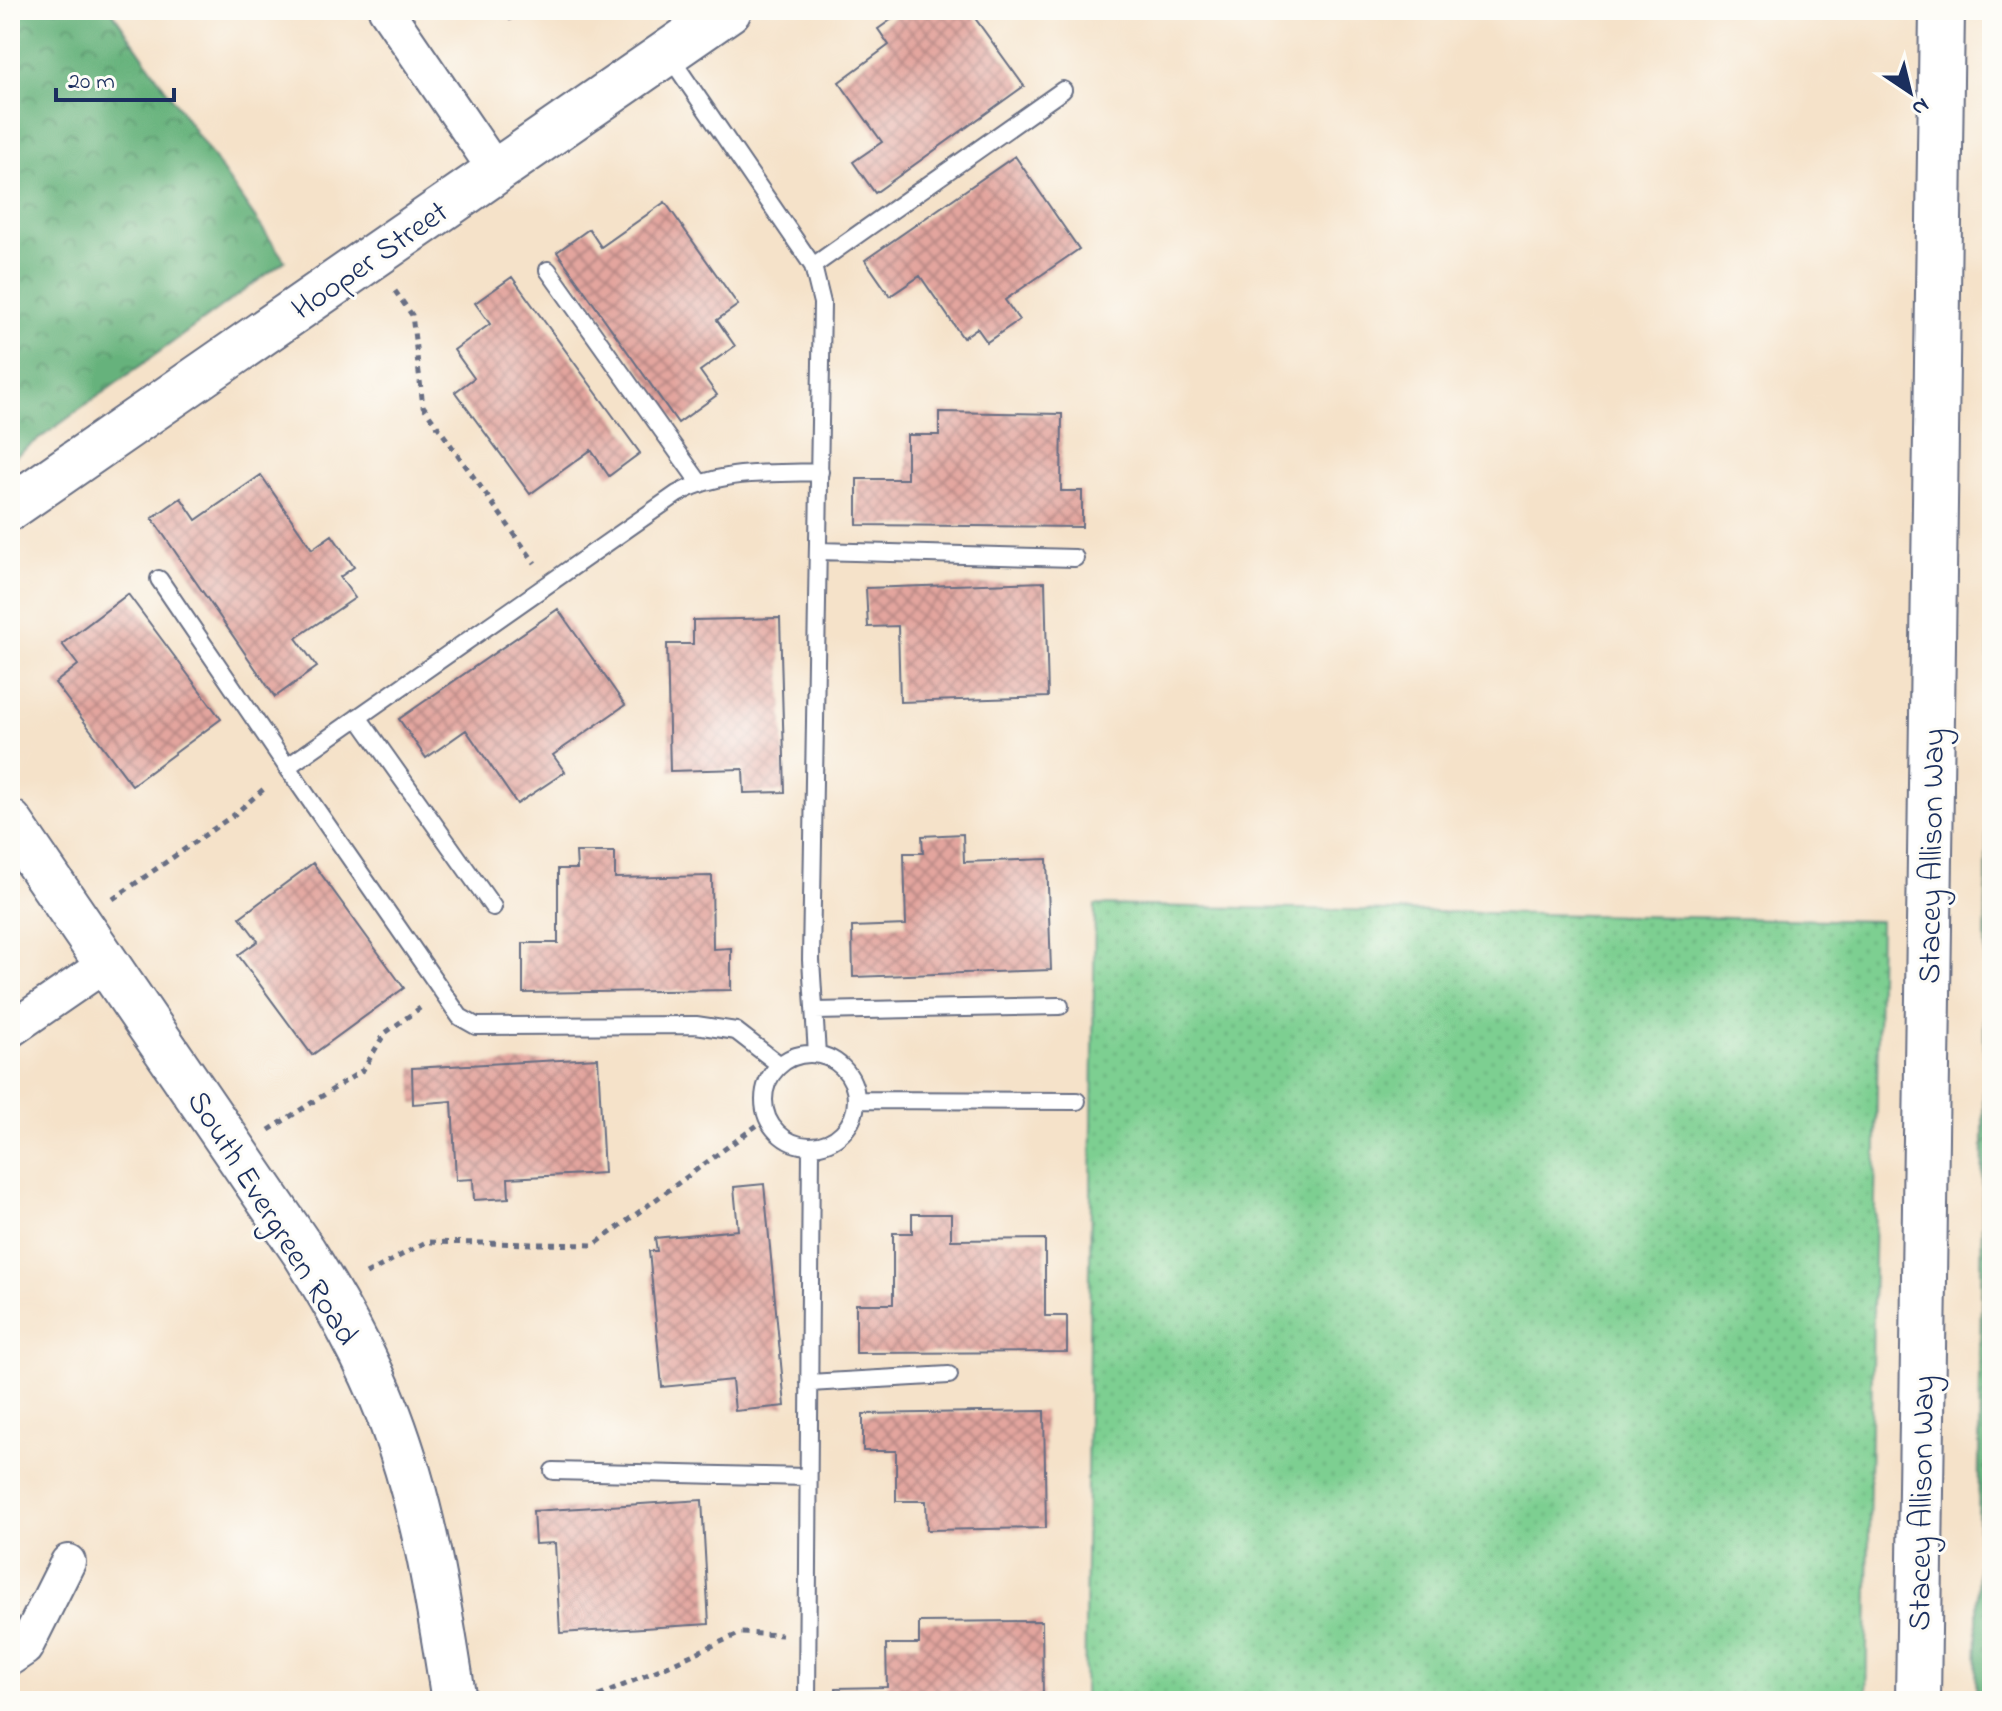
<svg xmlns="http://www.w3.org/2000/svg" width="2002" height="1711" font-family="'Indie Flower',sans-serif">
	<defs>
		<pattern id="grass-dots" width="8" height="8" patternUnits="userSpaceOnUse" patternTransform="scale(2)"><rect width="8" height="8" fill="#7dcf91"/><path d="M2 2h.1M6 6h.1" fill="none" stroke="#6bb27f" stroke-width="1.8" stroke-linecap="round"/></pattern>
		<pattern id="forest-crowns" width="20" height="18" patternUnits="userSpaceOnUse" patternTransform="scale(2)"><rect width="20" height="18" fill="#66b27b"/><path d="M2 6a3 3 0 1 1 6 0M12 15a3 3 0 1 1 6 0" fill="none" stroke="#539168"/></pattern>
		<pattern id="building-cross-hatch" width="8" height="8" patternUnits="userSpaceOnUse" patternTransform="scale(2)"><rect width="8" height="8" fill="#e3a59e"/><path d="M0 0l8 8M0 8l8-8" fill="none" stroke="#b78784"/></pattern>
	</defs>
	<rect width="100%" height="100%" fill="#fdfcf7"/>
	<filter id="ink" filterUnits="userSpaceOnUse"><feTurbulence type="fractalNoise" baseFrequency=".0125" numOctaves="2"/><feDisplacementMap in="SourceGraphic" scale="16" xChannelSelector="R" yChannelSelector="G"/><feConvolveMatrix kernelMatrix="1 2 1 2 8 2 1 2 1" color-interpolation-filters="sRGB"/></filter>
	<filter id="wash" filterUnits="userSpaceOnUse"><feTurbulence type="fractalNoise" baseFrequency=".006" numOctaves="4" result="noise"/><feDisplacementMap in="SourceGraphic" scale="32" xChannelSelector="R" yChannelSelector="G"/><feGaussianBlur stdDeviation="1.8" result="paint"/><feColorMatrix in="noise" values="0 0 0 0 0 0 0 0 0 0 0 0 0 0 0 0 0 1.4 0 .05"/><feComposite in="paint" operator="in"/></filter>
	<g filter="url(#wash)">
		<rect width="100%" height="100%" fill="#f5e2c9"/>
		<path fill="url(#grass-dots)" stroke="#4c7f78" stroke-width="2" d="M 1095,905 L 1880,921 L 1866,1701 L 1084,1701 Z"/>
		<path fill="url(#forest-crowns)" stroke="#40706c" stroke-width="2" d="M 10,10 L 111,10 L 285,261 L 10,460 Z
			M 1992,406 L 1992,1701 L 1976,1701 Z"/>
		<g id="blocks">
			<path fill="url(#building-cross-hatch)" d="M 503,10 L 524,10 L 510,20 Z
				M 905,10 L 969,10 L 1024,86 L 875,193 L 853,162 L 882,142 L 839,82 L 889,45 L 878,29 Z
				M 1015,156 L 1079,249 L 1005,300 L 1019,320 L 987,342 L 977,328 L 963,338 L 920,276 L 890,296 L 865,260 Z
				M 665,202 L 738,305 L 717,320 L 735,346 L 700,371 L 717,395 L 678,423 L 557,252 L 589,229 L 601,247 Z
				M 512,277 L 640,453 L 609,476 L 591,450 L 530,494 L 455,392 L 474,378 L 454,350 L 490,324 L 475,303 Z
				M 939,412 L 1062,414 L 1061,491 L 1082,491 L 1082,527 L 857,525 L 857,479 L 907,479 L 907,435 L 939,435 Z
				M 261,475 L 312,549 L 332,535 L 354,567 L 340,577 L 355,598 L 296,638 L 317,667 L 275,697 L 152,518 L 181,498 L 196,520 Z
				M 1045,582 L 1048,697 L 900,702 L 898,626 L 868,627 L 866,588 Z
				M 128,594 L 221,719 L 132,785 L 55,683 L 78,665 L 62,644 Z
				M 558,609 L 625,705 L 553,755 L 565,772 L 517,804 L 466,730 L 426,758 L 399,719 Z
				M 780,618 L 785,792 L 744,793 L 743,769 L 670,771 L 667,644 L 693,644 L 693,620 Z
				M 963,834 L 964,862 L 1047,859 L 1051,970 L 853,977 L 852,927 L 906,925 L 904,853 L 923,853 L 922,836 Z
				M 576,852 L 615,852 L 615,878 L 712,876 L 713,949 L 731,948 L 731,990 L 523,993 L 523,943 L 558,943 L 558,869 L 577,869 Z
				M 313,863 L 404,988 L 312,1055 L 238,955 L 258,941 L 240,917 Z
				M 598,1058 L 604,1173 L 508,1178 L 509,1198 L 474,1200 L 473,1179 L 456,1180 L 452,1101 L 413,1104 L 412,1068 Z
				M 764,1184 L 785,1406 L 735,1411 L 732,1380 L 662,1387 L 649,1251 L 657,1251 L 655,1238 L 738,1230 L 734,1187 Z
				M 912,1214 L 951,1214 L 951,1240 L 1045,1239 L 1045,1316 L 1067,1316 L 1067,1352 L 856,1353 L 856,1304 L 893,1304 L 893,1233 L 912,1233 Z
				M 1044,1411 L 1046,1528 L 927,1530 L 926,1501 L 896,1501 L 896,1451 L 863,1451 L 863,1414 Z
				M 702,1500 L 709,1624 L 560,1633 L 555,1543 L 535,1544 L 533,1511 Z
				M 1042,1621 L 1043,1701 L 836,1701 L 836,1688 L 887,1687 L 886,1644 L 919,1644 L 919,1622 Z"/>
		</g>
	</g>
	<g filter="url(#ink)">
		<use href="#blocks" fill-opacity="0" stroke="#676e83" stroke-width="2"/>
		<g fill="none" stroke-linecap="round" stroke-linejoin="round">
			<defs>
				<path id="lane" d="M 668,54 L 813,266 L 822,303 L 811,960 L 817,1054
					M 813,266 L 1063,90
					M 548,270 L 699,482
					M 818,551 L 1075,558
					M 159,579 L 287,767
					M 358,717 L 493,907
					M 815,1011 L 1060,1006
					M764 1100a46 46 0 1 1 92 0a46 46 0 1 1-92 0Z
					M 780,1065 L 736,1031 L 696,1025 L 476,1026 L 460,1017 L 287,767 L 677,494 C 722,469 770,474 820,472
					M 858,1100 L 1077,1101
					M 809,1383 L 949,1375
					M 553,1471 L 808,1477
					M 807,1701 L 811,1147"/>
				<path id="street" d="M 386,10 L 496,171
					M 10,1030 L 107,963
					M 10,1658 L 25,1648 L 68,1562"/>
				<path id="secondary" d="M 10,508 L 729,10
					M 10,822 L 304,1252 C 336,1304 367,1358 389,1415 C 424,1507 439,1604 454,1701
					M 1918,1701 L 1942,10"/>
			</defs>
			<use href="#lane" stroke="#676e83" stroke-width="20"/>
			<use href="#street" stroke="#676e83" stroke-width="38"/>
			<use href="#secondary" stroke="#676e83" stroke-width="48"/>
			<path stroke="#676e83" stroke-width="5" stroke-dasharray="6 6" stroke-linecap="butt" d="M 395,291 L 412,315 L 423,406 L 535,563
				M 113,899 L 235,814 L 266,787
				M 269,1130 L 363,1070 L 385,1033 L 420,1008
				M 366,1274 L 426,1242 L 594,1245 L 767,1118
				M 588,1701 L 741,1633 L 782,1635"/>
			<use href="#lane" stroke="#fff" stroke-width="16"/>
			<use href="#street" stroke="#fff" stroke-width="34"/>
			<use href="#secondary" stroke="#fff" stroke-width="44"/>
		</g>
	</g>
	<g text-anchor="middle" stroke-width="6" stroke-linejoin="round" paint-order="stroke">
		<g font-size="32" fill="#1b2f5e" stroke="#fdfcf7">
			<text transform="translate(369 259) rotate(-35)" y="11">Hooper Street</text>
			<text transform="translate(1930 856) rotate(-89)" y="11">Stacey Allison Way</text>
			<text transform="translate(274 1217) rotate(58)" y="11">South Evergreen Road</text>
			<text transform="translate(1920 1503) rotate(-89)" y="11">Stacey Allison Way</text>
		</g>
	</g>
	<rect width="2002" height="1711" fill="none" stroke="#fdfcf7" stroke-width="40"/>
	<g transform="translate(1910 92) rotate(145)" stroke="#fdfcf7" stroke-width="6" paint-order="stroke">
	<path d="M0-6L14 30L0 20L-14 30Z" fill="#1b2f5e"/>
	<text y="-12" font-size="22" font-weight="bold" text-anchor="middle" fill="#1b2f5e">N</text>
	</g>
	<path d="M56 88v12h118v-12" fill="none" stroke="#1b2f5e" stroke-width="4"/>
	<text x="68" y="88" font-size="24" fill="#1b2f5e" stroke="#fdfcf7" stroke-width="6" paint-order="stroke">20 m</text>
</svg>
